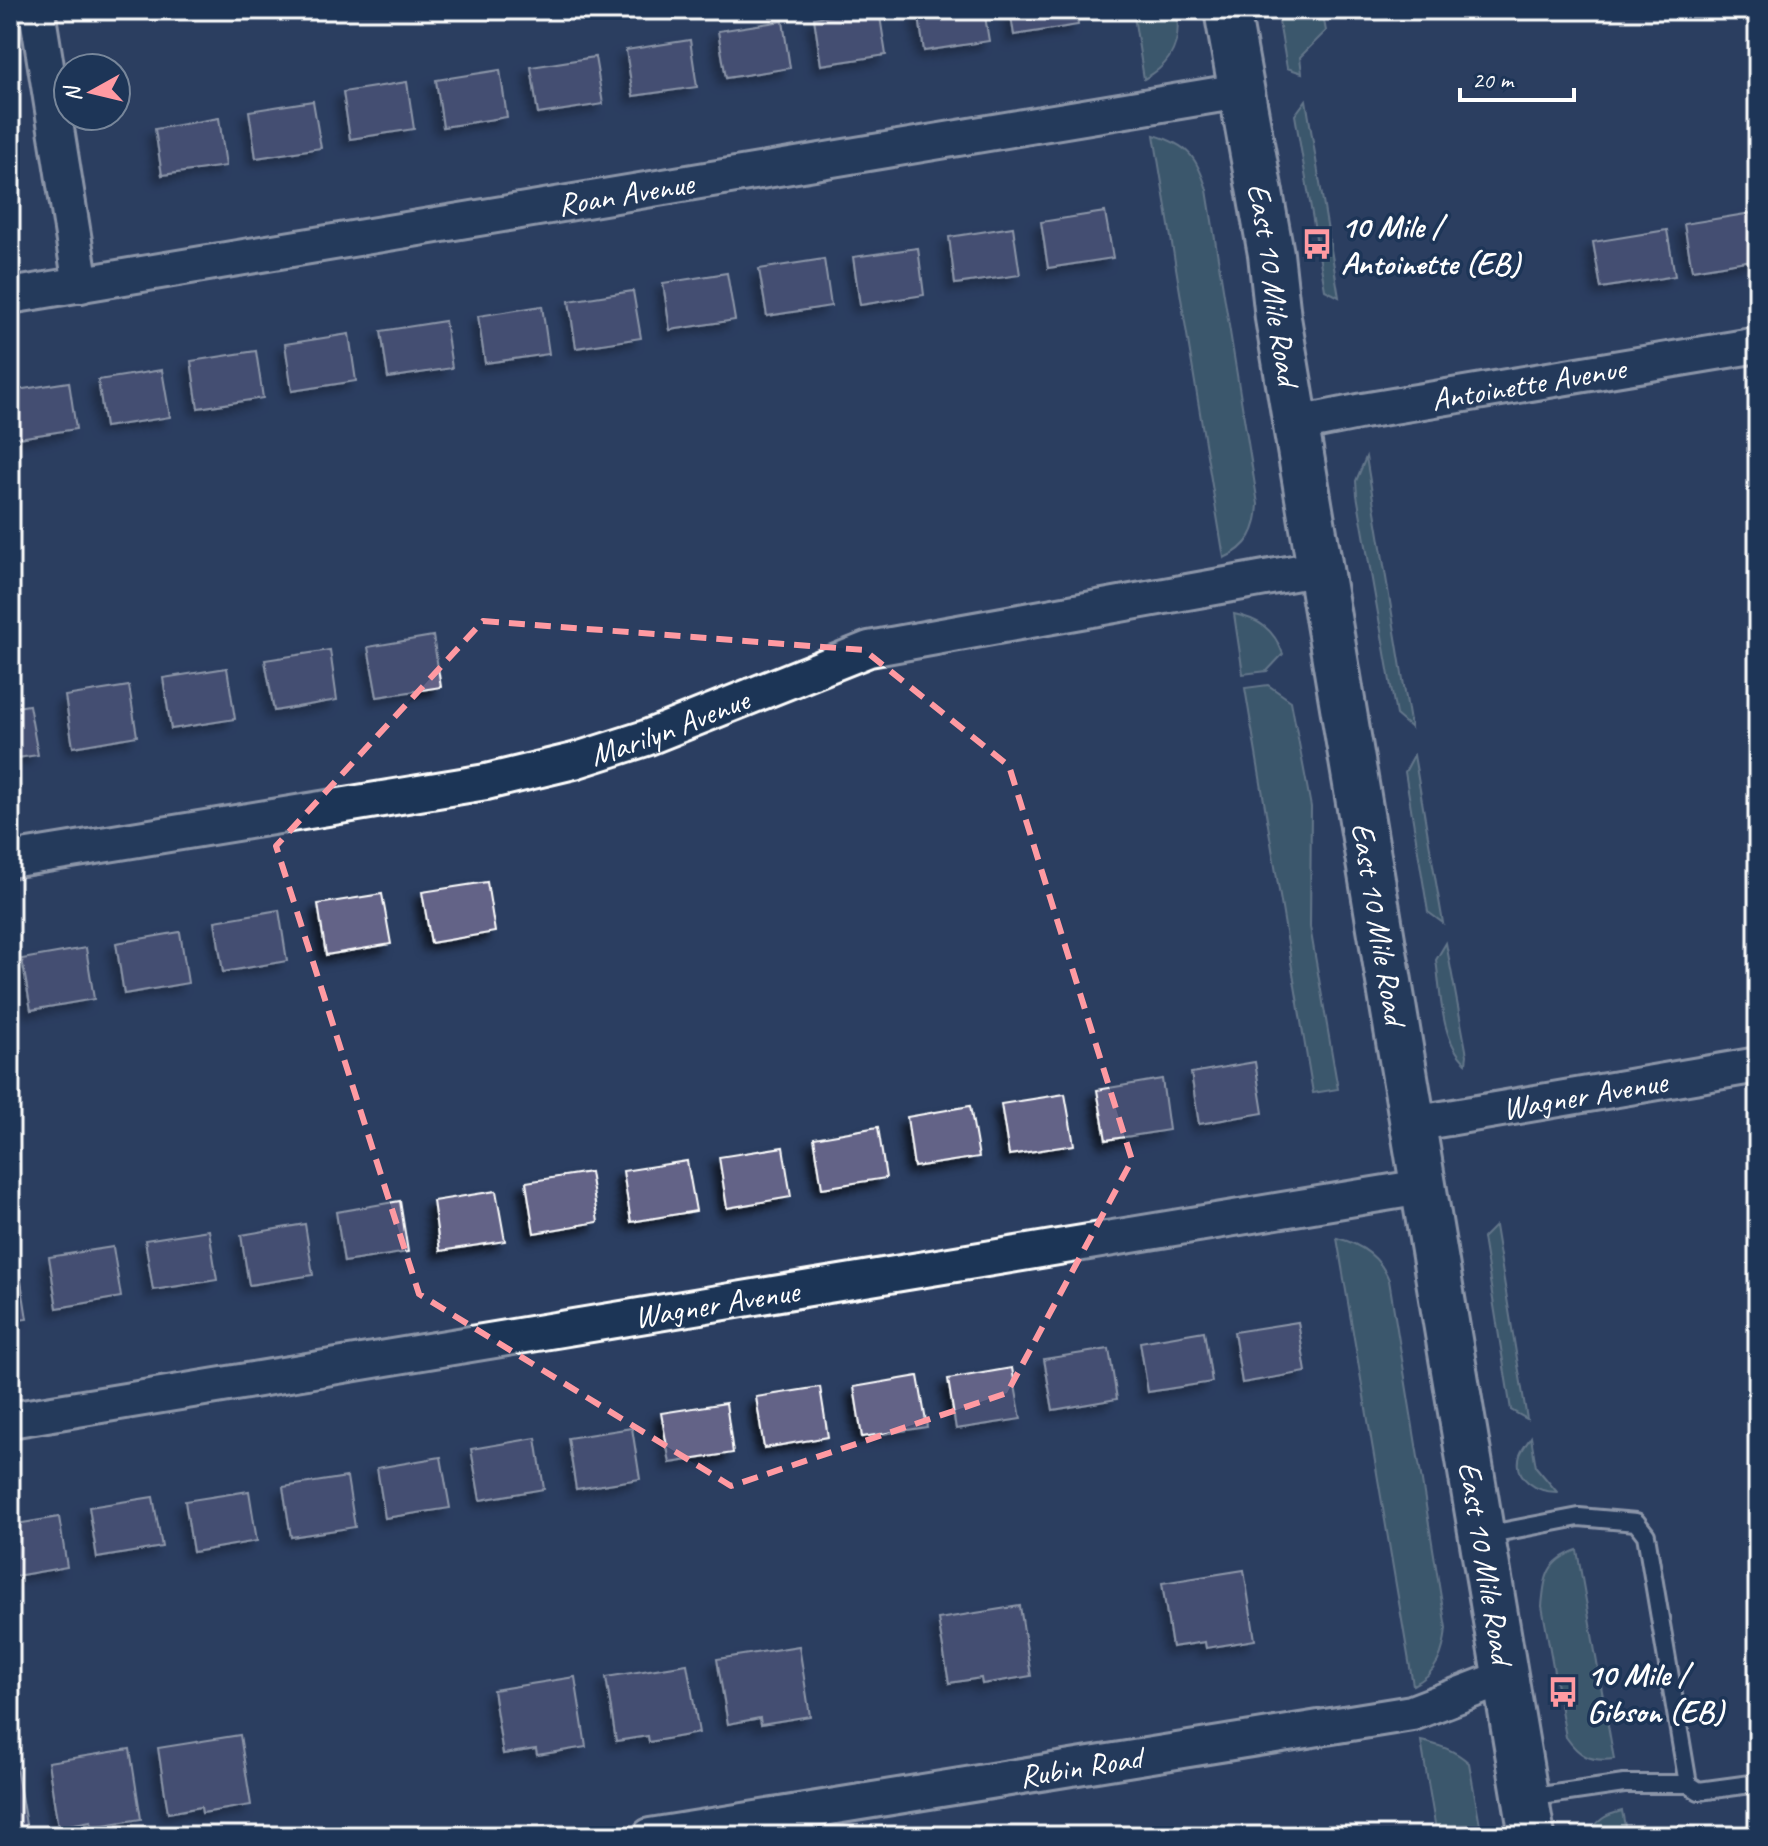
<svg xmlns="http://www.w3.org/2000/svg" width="1768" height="1846" font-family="Caveat,sans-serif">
	<defs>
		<filter id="shadow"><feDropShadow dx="-7" dy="7" stdDeviation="4" flood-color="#0009"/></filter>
	</defs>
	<rect width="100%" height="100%" fill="#2b3e61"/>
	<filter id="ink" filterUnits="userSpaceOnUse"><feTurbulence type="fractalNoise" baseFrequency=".0125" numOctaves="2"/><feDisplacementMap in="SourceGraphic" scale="16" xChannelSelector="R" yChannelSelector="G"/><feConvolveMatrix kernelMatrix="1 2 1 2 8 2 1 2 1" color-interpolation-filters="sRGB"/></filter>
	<g filter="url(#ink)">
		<path fill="#4f767a" stroke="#a7babc" stroke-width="2" d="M 1133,10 L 1176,10 C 1182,41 1173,64 1144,79 Z
			M 1277,10 L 1322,10 L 1326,31 L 1300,57 L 1302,73 L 1287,68 Z
			M 1306,100 L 1339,297 L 1325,290 L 1295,115 Z
			M 1154,135 C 1188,145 1197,157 1207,190 L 1258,504 C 1257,530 1249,547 1224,558 Z
			M 1366,457 L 1411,728 L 1396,715 L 1357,495 L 1356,481 Z
			M 1234,614 C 1259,619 1274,629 1283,654 L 1267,671 L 1243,674 Z
			M 1268,685 L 1291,701 L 1311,807 L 1310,927 L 1338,1089 L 1313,1093 L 1245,688 Z
			M 1414,755 L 1443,923 L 1428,912 L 1405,772 Z
			M 1446,943 L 1467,1055 L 1466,1063 C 1440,1040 1441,992 1436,960 Z
			M 1495,1226 L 1527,1419 L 1511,1410 L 1483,1238 Z
			M 1337,1238 C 1361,1244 1380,1257 1389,1280 L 1446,1628 C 1444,1652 1437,1674 1413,1685 Z
			M 1531,1437 L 1536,1467 L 1557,1492 C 1537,1492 1513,1479 1520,1455 C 1522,1449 1528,1442 1531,1437 Z
			M 1577,1550 L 1614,1759 C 1590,1762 1579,1756 1566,1737 L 1542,1606 C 1545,1575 1547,1561 1577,1550 Z
			M 1421,1741 C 1439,1745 1455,1750 1469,1763 L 1482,1836 L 1437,1836 Z
			M 1622,1811 L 1627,1836 L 1588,1836 C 1597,1820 1605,1815 1622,1811 Z"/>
		<path fill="#646487" stroke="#fff" stroke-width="2" filter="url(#shadow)" d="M 865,10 L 879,10 L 886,55 L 821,65 L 814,18 Z
			M 918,10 L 984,10 L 989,41 L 924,51 Z
			M 1010,10 L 1076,10 L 1078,25 L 1014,35 Z
			M 783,21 L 790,68 L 726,78 L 718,31 Z
			M 690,40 L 697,87 L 633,96 L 626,50 Z
			M 595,57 L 603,104 L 538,114 L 531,67 Z
			M 500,70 L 507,117 L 443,127 L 436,80 Z
			M 407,82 L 414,129 L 350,139 L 343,92 Z
			M 313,101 L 321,148 L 256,158 L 249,111 Z
			M 219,118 L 226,166 L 162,175 L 155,129 Z
			M 1105,212 L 1113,258 L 1048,268 L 1041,222 Z
			M 1758,212 L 1758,259 L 1692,270 L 1684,224 Z
			M 1013,227 L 1020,275 L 955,284 L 949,237 Z
			M 1667,230 L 1675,276 L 1601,288 L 1593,242 Z
			M 918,248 L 924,295 L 860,305 L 853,257 Z
			M 824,259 L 831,306 L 767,316 L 759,269 Z
			M 727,273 L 735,320 L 670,330 L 663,283 Z
			M 633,291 L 641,338 L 576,348 L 569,301 Z
			M 542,306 L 549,354 L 485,363 L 478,316 Z
			M 445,321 L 452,368 L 388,378 L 381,331 Z
			M 349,334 L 356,381 L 292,391 L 285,344 Z
			M 256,351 L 263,398 L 198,408 L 191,361 Z
			M 162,370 L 170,417 L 105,427 L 98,380 Z
			M 69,382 L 76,429 L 12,439 L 10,391 Z
			M 433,636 L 441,687 L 377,697 L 368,647 Z
			M 330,650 L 337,700 L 274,711 L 265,660 Z
			M 227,668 L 235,719 L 171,729 L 163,678 Z
			M 129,686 L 137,736 L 73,747 L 65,696 Z
			M 29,705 L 38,755 L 10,759 L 10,708 Z
			M 487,882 L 495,932 L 431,943 L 422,892 Z
			M 382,894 L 391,944 L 326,955 L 318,904 Z
			M 279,910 L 287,961 L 223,972 L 215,921 Z
			M 180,932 L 188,983 L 124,994 L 116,943 Z
			M 86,948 L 94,999 L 31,1010 L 22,959 Z
			M 1255,1062 L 1263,1113 L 1199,1124 L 1191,1073 Z
			M 1162,1079 L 1169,1130 L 1106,1140 L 1097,1090 Z
			M 1065,1094 L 1074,1145 L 1009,1155 L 1001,1104 Z
			M 970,1106 L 979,1157 L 914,1167 L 907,1117 Z
			M 878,1127 L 886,1178 L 822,1188 L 814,1138 Z
			M 783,1147 L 791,1197 L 727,1208 L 719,1157 Z
			M 687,1161 L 696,1211 L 631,1222 L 623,1171 Z
			M 590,1172 L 598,1222 L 534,1233 L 526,1182 Z
			M 496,1191 L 505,1241 L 440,1251 L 433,1201 Z
			M 400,1201 L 408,1252 L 344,1262 L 336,1212 Z
			M 305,1224 L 313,1275 L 249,1285 L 241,1235 Z
			M 209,1230 L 217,1280 L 153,1290 L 145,1240 Z
			M 113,1247 L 121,1297 L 57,1308 L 49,1257 Z
			M 19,1268 L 27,1319 L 10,1321 L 10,1269 Z
			M 1298,1322 L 1306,1372 L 1242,1383 L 1234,1332 Z
			M 1204,1331 L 1212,1382 L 1148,1392 L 1140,1342 Z
			M 1109,1349 L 1117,1399 L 1053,1410 L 1044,1359 Z
			M 1012,1368 L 1021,1419 L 956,1429 L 948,1379 Z
			M 918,1376 L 927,1427 L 862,1437 L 854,1387 Z
			M 820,1387 L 828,1437 L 764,1448 L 756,1397 Z
			M 726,1403 L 733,1453 L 670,1463 L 661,1413 Z
			M 632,1428 L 640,1479 L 576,1489 L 568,1438 Z
			M 536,1438 L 544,1489 L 480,1500 L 471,1449 Z
			M 441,1457 L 450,1508 L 385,1518 L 377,1468 Z
			M 347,1477 L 355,1527 L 291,1537 L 283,1487 Z
			M 249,1491 L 257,1541 L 193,1552 L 185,1501 Z
			M 153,1497 L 162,1547 L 97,1558 L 89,1507 Z
			M 59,1517 L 67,1567 L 10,1577 L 10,1525 Z
			M 1244,1570 L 1255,1640 L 1206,1648 L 1205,1642 L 1172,1647 L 1162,1583 Z
			M 1020,1606 L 1031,1676 L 982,1684 L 981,1678 L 949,1683 L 938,1619 Z
			M 799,1646 L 810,1716 L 761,1724 L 760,1718 L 728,1724 L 717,1659 Z
			M 687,1664 L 699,1733 L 649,1742 L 648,1736 L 616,1741 L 606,1677 Z
			M 575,1677 L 586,1747 L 537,1755 L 536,1749 L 503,1754 L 493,1690 Z
			M 240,1735 L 251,1805 L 202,1813 L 201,1807 L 168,1813 L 158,1748 Z
			M 130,1749 L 141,1819 L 92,1827 L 91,1821 L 58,1827 L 48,1762 Z
			M 16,1767 L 28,1836 L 10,1836 L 10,1768 Z"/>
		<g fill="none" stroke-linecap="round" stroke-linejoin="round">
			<defs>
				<path id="service" d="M 1485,1535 L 1579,1517 L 1636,1522 L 1646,1535 L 1688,1784 L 1699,1791 L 1758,1783
					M 1527,1798 L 1624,1784 L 1688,1784"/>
				<g id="minor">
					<path d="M 37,10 L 81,285"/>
					<path id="s1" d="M 10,296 L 1240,91"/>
					<path id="s2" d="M 1298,424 L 1363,411 L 1758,345"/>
					<path id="s3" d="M 10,860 L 486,782 L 574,761 L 646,738 L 869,649 L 1321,568"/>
					<path id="s4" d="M 1413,1124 L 1758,1065"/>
					<path id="s5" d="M 10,1420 L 1422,1187"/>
					<path id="s6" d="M 650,1836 L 1412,1713 L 1506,1677"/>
				</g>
				<g id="secondary">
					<path id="s7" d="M 1227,10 L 1271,254 L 1278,318 L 1532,1836"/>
				</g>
			</defs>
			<use href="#service" stroke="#fff" stroke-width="22"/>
			<use href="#minor" stroke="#fff" stroke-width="40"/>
			<use href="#secondary" stroke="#fff" stroke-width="50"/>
			<use href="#service" stroke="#1d3557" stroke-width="16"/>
			<use href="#minor" stroke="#1d3557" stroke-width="34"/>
			<use href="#secondary" stroke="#1d3557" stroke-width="44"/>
		</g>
	</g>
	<path d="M0 0H1768V1846H0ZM 483,621 L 864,650 L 1009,766 L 1132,1160 L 1007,1393 L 731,1486 L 419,1294 L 276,846 Z" fill="#2b3e61" fill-opacity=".55" fill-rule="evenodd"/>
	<path fill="none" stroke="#ff9aa2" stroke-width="6" stroke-dasharray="16 10" stroke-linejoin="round" d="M 483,621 L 864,650 L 1009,766 L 1132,1160 L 1007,1393 L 731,1486 L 419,1294 L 276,846 Z"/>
	<defs>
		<symbol id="bus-bare" viewBox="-9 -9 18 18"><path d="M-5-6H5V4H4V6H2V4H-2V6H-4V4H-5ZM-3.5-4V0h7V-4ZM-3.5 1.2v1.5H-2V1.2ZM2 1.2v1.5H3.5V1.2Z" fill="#ff9aa2" stroke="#1d3557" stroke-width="2.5" paint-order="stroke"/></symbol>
	</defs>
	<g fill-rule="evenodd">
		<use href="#bus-bare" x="1295" y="222" width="44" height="44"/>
		<use href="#bus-bare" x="1541" y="1670" width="44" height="44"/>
	</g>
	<g text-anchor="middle" stroke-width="7" stroke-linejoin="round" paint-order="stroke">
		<g font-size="32" fill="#fff" stroke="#1d3557">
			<text dy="11" stroke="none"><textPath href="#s1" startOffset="624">Roan Avenue</textPath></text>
			<text dy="11" stroke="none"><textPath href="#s7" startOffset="278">East 10 Mile Road</textPath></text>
			<text dy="11" stroke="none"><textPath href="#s2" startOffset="234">Antoinette Avenue</textPath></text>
			<text dy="11" stroke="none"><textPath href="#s3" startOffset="674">Marilyn Avenue</textPath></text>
			<text dy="11" stroke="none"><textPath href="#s7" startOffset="926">East 10 Mile Road</textPath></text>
			<text dy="11" stroke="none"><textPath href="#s4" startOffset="174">Wagner Avenue</textPath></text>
			<text dy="11" stroke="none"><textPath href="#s5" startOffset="716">Wagner Avenue</textPath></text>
			<text dy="11" stroke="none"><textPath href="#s7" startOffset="1574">East 10 Mile Road</textPath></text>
			<text dy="11" stroke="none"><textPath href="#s6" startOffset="436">Rubin Road</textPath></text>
		</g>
		<g font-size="32" font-weight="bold" fill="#fff" stroke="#1d3557" text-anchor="start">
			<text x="1341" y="237">10 Mile /<tspan x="1341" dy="37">Antoinette (EB)</tspan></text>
			<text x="1587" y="1685">10 Mile /<tspan x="1587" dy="37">Gibson (EB)</tspan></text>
		</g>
	</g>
	<rect width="1768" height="1846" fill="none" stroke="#1d3557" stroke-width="40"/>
	<rect x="20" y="20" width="1728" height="1806" fill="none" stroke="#fff" stroke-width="3" filter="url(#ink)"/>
	<g transform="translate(92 92) rotate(262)"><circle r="38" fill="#1d3557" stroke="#77869a" stroke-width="2"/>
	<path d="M0-6L14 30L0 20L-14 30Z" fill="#ff9aa2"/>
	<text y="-12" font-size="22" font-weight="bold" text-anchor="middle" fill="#ffffff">N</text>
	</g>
	<path d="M1460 88v12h114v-12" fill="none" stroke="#ffffff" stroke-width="4"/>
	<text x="1472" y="88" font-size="24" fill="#ffffff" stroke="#1d3557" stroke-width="6" paint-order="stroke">20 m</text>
</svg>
